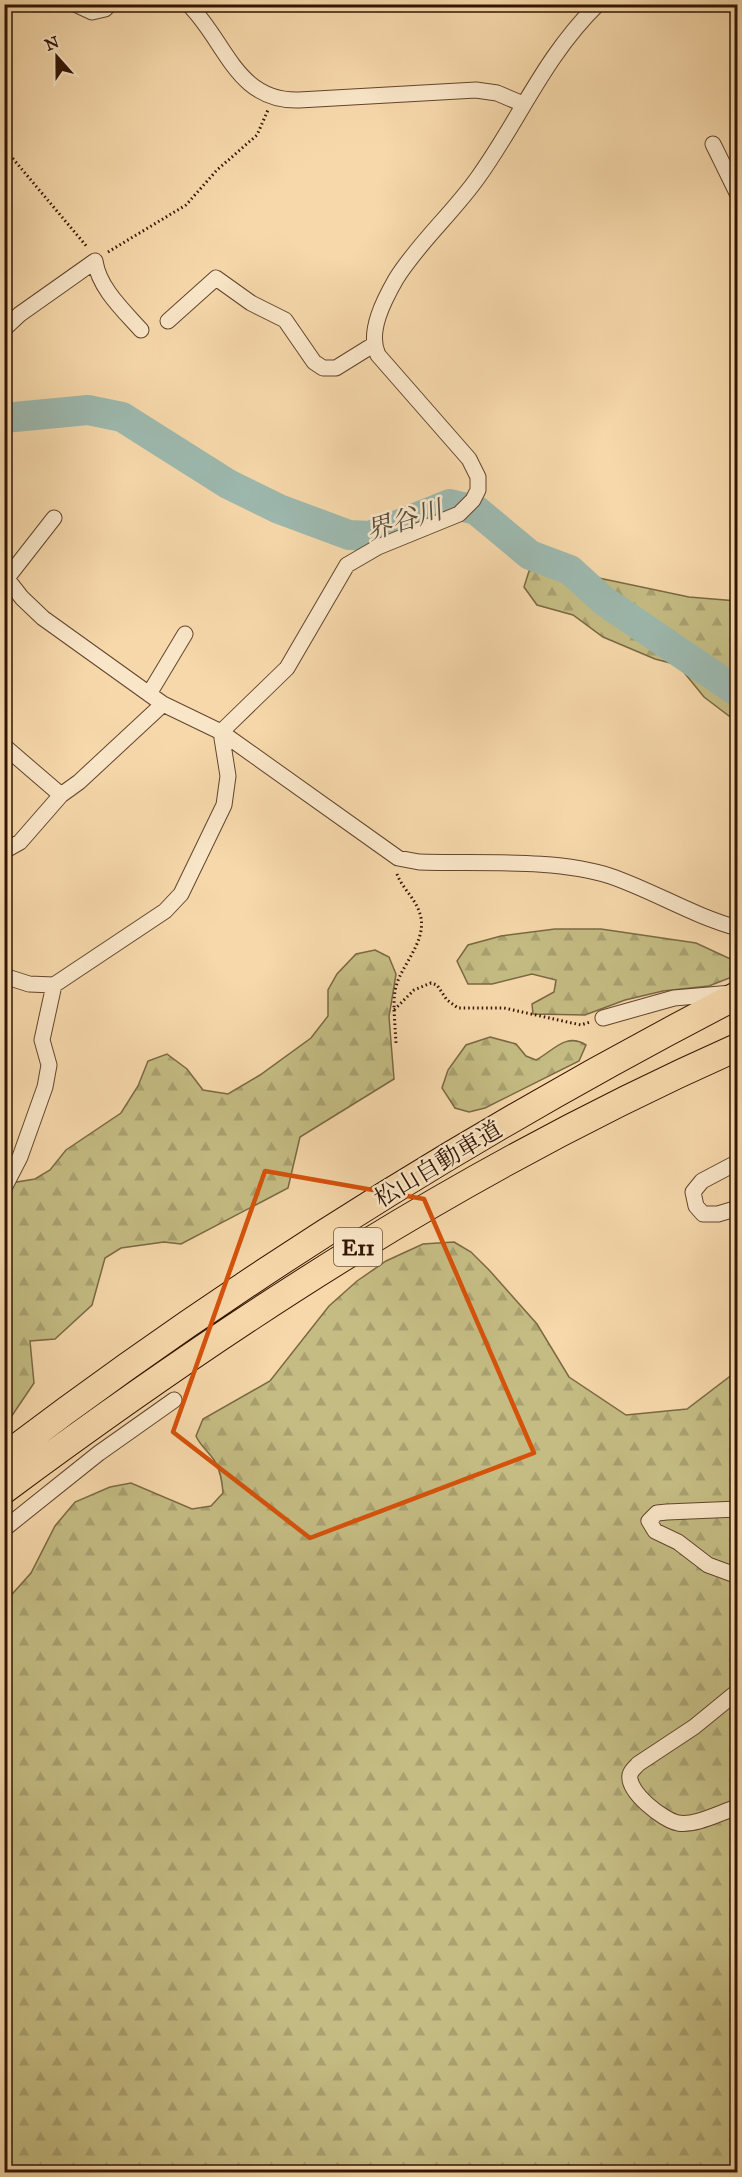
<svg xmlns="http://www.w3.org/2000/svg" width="742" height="2177" font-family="'IM FELL Great Primer','Noto Serif JP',serif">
	<defs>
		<pattern id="forest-firs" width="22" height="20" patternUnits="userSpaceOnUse" patternTransform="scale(1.5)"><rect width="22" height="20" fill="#c4bc83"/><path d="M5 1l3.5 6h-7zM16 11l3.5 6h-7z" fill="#a9a170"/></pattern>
	</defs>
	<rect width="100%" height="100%" fill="#f6d8aa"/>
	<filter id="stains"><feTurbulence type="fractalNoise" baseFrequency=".00333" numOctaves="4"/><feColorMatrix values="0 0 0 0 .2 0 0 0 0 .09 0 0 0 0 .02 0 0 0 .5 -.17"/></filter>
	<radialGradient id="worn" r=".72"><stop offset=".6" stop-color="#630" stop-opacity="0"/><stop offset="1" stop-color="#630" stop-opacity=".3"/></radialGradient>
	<path fill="url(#forest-firs)" stroke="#7a6843" stroke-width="1.5" d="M 542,566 L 689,597 L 737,601 L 737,722 L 704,697 L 678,665 L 655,659 L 603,637 L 573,615 L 537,605 L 524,587 L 529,571 Z
		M 555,929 L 601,929 L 696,943 L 737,962 L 737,975 L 709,986 L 663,991 L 625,1000 L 585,1015 L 533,1014 L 532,1004 L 554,992 L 556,980 L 532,974 L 492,984 L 468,984 L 457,961 L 468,945 L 501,936 Z
		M 375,950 L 389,957 L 396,974 L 389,1017 L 394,1079 L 300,1137 L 288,1188 L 181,1244 L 164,1242 L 121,1248 L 105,1258 L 92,1305 L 55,1339 L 30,1341 L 34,1383 L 5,1426 L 5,1184 L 35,1179 L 50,1170 L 66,1150 L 121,1113 L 138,1086 L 148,1061 L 167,1054 L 187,1069 L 203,1090 L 228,1094 L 260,1075 L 311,1038 L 328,1016 L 328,990 L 337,974 L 356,954 Z
		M 490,1037 L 516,1044 L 526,1056 L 536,1060 C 553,1051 566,1032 586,1045 L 579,1061 L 485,1108 L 469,1112 L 455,1108 L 442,1088 L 448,1070 L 466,1045 Z
		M 454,1242 L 471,1252 L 490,1271 L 537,1324 L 569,1377 L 626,1415 L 687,1409 L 737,1371 L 737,2172 L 5,2172 L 5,1602 L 31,1573 L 55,1526 L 75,1502 L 110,1487 L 131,1483 L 192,1509 L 211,1506 L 223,1493 C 222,1480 220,1466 211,1456 C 205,1448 200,1445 196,1436 L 203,1419 L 270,1381 L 329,1306 L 357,1281 L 386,1261 L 423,1244 Z"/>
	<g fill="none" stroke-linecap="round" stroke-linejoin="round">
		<path stroke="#9db9af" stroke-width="30" d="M 4,418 L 88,410 L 122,417 L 228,484 L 279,509 L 349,535 L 370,536 L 450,504 L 476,510 L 530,555 L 570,570 L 604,601 L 738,692"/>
		<defs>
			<path id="minor" d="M 75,4 L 92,12 L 105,9 L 110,4
				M 188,4 C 226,41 236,102 299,100 L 476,90 L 497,93 L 523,104
				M 713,144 L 738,195
				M 168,321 L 216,278 L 251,303 L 285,320 L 314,362 L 323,368 L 336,368 L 373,345
				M 4,329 L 20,314 L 95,261 C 99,288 123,310 141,330
				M 4,575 L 22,598 L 43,618 L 163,704 L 221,732 L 398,858 L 419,862 C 476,864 556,858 610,876 C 654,891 693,916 738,928
				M 4,582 L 54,518
				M 149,694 L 185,634
				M 4,746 L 61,795
				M 4,851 L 20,842 L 61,795 L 79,782 L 163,704
				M 4,976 L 29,984 L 54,985 L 165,911 L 181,894 L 224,805 L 228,776 L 221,732 L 287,668 L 347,565 L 378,547 L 459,514 L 473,500 L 478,490 L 478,477 L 469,459 L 378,355 C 367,332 384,300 396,279 C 419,242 454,212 479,176 C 521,117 544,57 598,4
				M 603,1018 L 674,998 L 732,993
				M 738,1162 L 702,1181 L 693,1192 L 696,1206 L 703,1214 L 718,1214 L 738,1208
				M 4,1188 L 20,1157 L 45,1087 L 49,1065 L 42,1040 L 54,985
				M 738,1509 L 667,1512 L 657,1513 L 649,1521 L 655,1531 L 678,1542 L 708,1565 L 738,1576
				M 4,1529 L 99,1453 L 174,1400
				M 738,1691 L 694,1727 L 638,1764 C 635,1768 631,1770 630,1775 C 627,1792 663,1820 678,1823 C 696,1826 721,1812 738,1807"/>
			<path id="motorway" d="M 4,1457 C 234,1282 481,1128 738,995
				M 4,1490 C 237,1317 472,1165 738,1047"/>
		</defs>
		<use href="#minor" stroke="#62452d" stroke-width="17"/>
		<use href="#motorway" stroke="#311403" stroke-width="29"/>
		<path stroke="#311403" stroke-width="3" stroke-dasharray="1.5 3" stroke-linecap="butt" d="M 4,148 L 88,248
			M 108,252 L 186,205 L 217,170 L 257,135 L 268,110
			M 397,874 C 402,888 416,899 420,914 C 427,937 408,958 399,978 C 394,989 394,999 394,1010 L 414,990 L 431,983 L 437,985 L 447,1000 L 458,1008 L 504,1008 L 581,1025 L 590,1022
			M 394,1010 L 396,1043"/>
		<use href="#minor" stroke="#f9e6c8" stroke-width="15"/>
		<use href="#motorway" stroke="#f6d8aa" stroke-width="27"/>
	</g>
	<path fill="none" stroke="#d6520b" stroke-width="4.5" stroke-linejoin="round" d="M 265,1171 L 424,1199 L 534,1453 L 310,1538 L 173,1432 Z"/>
	<g text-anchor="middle" stroke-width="5" stroke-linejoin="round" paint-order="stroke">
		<rect fill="#f9e6c8" stroke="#6d533e" stroke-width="1.5" x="334" y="1228" width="48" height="38" rx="4.5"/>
		<g font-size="22" font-weight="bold" fill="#311403">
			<text x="358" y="1255">E11</text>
		</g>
		<g font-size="24" fill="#311403" stroke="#f9e6c8">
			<text transform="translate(438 1164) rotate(-31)" y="8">松山自動車道</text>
		</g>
		<g font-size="26" font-style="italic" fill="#574e3f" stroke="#f9e6c8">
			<text transform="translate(404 520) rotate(-17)" y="9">界谷川</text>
		</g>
	</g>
	<rect width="742" height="2177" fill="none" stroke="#f6d8aa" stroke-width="24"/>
	<rect x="6" y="6" width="730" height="2165" fill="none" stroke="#311403" stroke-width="3"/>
	<rect x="12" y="12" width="718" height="2153" fill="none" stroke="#311403" stroke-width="1.5"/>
	<g transform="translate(57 57) rotate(339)" stroke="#f9e6c8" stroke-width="4.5" paint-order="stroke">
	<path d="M0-4.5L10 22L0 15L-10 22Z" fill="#311403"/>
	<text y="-9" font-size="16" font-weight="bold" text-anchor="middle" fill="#311403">N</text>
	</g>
	<rect width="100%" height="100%" filter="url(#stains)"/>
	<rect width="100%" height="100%" fill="url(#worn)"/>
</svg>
